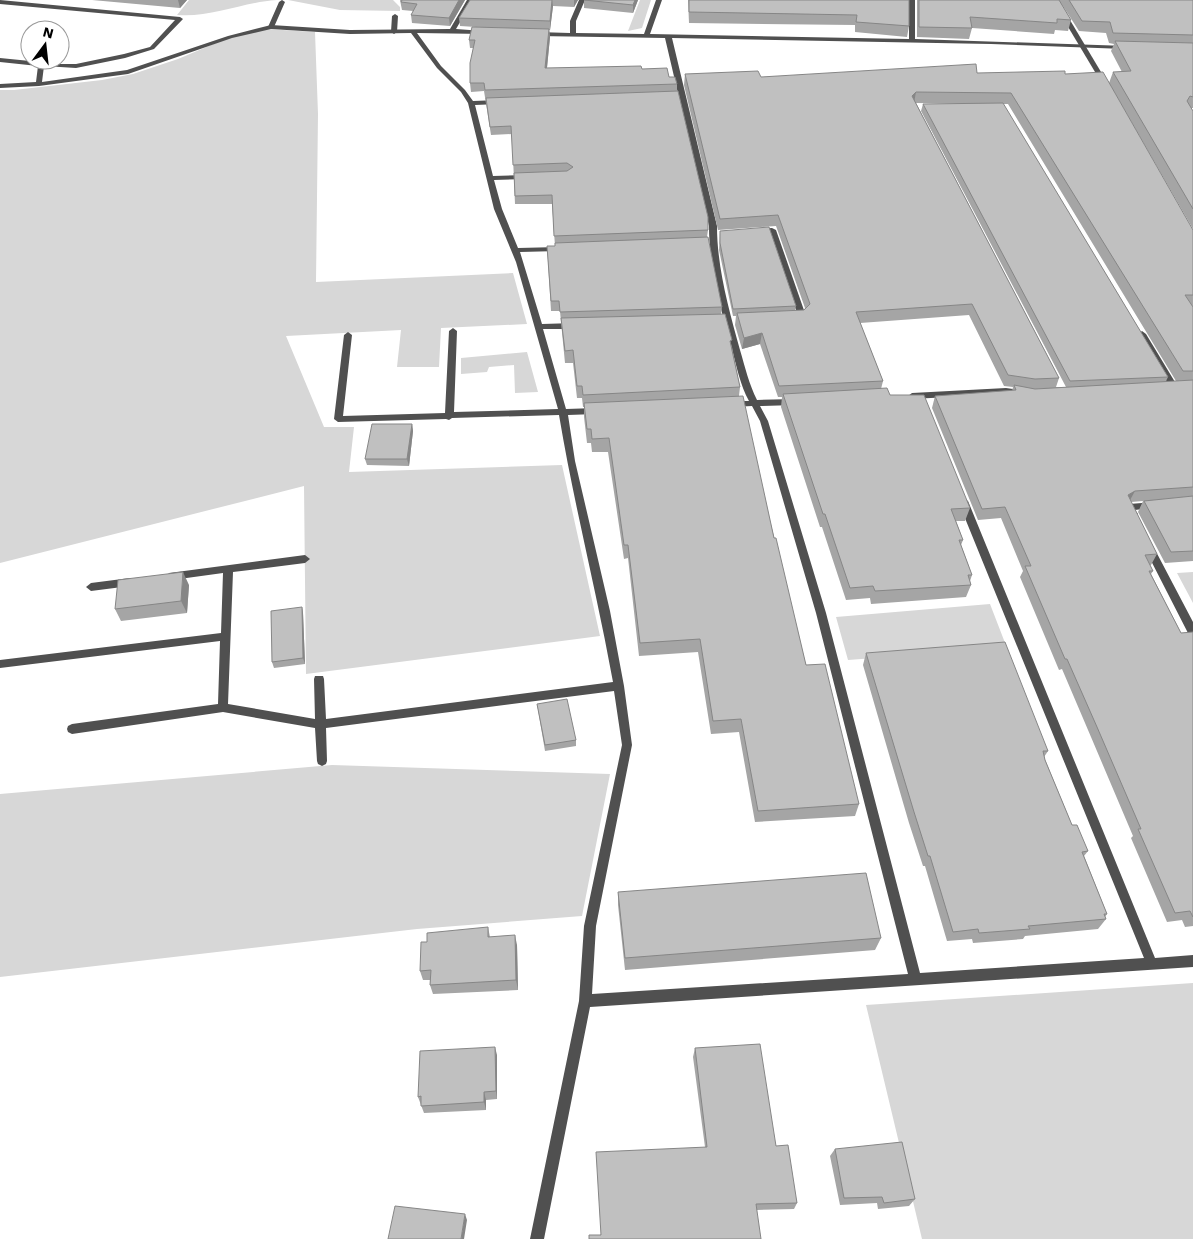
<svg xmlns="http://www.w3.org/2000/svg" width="1193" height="1239" font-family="'Work Sans',sans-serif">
	<rect width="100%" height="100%" fill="#fff"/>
	<path fill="#d7d7d7" d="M 189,0 L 277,0 C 243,2 210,18 177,15 Z
		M 288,0 L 393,0 L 400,7 L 400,11 L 340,10 Z
		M 640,0 L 651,0 L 642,28 L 628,31 Z
		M 266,29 L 315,32 L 318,114 L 316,282 L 513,273 L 527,324 L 441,328 L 439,367 L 397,367 L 401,330 L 286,336 L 324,427 L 354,427 L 349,472 L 562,465 L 600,636 L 306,674 L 304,486 L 0,563 L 0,90 L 14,90 L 102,80 L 133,74 L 178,59 L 230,37 Z
		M 527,352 L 538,392 L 515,393 L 514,365 L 489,367 L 487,372 L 461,374 L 461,358 Z
		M 1193,572 L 1193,603 L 1177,573 Z
		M 990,604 L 1007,648 L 848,660 L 836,617 Z
		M 332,765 L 610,774 L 582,916 L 417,929 L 0,977 L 0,794 Z
		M 1193,983 L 1193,1239 L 922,1239 L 866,1005 Z"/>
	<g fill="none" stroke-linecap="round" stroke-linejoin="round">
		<path fill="#505050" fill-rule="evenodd" d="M 282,0 L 285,2 L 274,27 L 269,28 L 268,27 L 279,2 Z
			M 395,14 L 398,16 L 397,32 L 394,34 L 391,32 L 392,16 Z"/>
		<path fill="#505050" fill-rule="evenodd" d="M 0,0 L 180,17 L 183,19 L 154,49 L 125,58 L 76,68 L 44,66 L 42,82 L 127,70 L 228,36 L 271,25 L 350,30 L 450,29 L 467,0 L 473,0 L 456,29 L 483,31 L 485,32 L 485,34 L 417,33 L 441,66 L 465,90 L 473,101 L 499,100 L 502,102 L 499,104 L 475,105 L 493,176 L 526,175 L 530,177 L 526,179 L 494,180 L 502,209 L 518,248 L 559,247 L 563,249 L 559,251 L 520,252 L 542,324 L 575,323 L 579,326 L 575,329 L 543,329 L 566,409 L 596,408 L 600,411 L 596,414 L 568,415 L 575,461 L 610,611 L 624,686 L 632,745 L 596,926 L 592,994 L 908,974 L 816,613 L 760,421 L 752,406 L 732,407 L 728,404 L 732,401 L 749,401 C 740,385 737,367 732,350 C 721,310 709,268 709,226 L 665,38 L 537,36 L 534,34 L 537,32 L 570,33 L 570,21 L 579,0 L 585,0 L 576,21 L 576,33 L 644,34 L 656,0 L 662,0 L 650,34 L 909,39 L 909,0 L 915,0 L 915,39 L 1127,46 L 1127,48 L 1125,49 L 991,44 L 672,38 L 717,226 C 717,268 729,310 740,350 C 745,367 749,384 757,400 L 795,399 L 799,402 L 795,405 L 760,406 L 768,421 L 826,613 L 920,973 L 1144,958 L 958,501 L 963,498 L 968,501 L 1155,958 L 1193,955 L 1193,967 L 590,1007 L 544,1239 L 530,1239 L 579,1001 L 584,926 L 622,745 L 614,691 L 326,728 L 327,761 L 326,764 L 322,766 L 318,764 L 317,761 L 315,728 L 223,712 L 72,734 L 68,732 L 67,729 L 68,726 L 72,724 L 218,704 L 220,641 L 0,668 L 0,660 L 221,633 L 223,573 L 172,580 L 167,576 L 169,573 L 305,555 L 310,559 L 305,563 L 233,572 L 228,704 L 315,719 L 314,679 L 315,676 L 323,676 L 324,679 L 326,719 L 613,682 C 597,593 574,505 559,415 L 452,418 L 449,420 L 446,419 L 338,422 L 334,419 L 344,335 L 348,332 L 352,335 L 343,416 L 445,413 L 449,331 L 453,328 L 457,331 L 454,412 L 558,409 L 516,262 L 494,209 L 468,103 L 461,92 L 437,68 L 411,33 L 350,34 L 271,29 L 232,38 L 128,74 L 39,86 L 0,88 L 0,84 L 36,82 L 38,66 L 0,62 L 0,58 L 60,64 L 76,64 L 124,54 L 150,47 L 175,20 L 0,4 Z
			M 772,228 L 776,230 L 806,316 L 805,318 L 796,319 L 792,316 L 797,313 L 769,232 L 756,233 L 752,231 L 756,229 Z
			M 1142,331 L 1146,334 L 1178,387 L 1177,389 L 1171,389 L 1170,387 L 1138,334 Z
			M 1006,388 L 1020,390 L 1024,393 L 1020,396 L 1006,394 L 912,399 L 908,396 L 912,393 Z
			M 1155,502 L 1158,503 L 1160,505 L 1158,507 L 1135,510 L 1138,514 L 1133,517 L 1130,516 L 1124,507 L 1129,504 Z
			M 1149,543 L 1152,544 L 1193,622 L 1193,636 L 1189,635 L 1144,547 Z
			M 130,578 L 135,582 L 130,586 L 91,591 L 86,587 L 91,583 Z"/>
		<path fill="#505050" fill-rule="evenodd" d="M 1052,0 L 1058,0 L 1107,82 L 1106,83 L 1101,82 Z"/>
	</g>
	<path fill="#a5a5a5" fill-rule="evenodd" d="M 92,0 L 187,0 L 180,8 Z
		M 400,0 L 465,0 L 450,26 L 412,23 L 411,15 L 413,11 L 402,10 Z
		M 470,0 L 578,0 L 574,7 L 553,6 L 550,30 L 549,30 L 550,37 L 547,68 L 642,69 L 669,77 L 677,84 L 677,91 L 708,230 L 707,237 L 722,307 L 721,314 L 732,347 L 740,387 L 739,396 L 806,665 L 859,804 L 855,816 L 755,822 L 739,732 L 711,734 L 698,652 L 639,656 L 628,558 L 624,559 L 608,452 L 592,452 L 591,443 L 587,443 L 584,417 L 584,407 L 583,407 L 582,398 L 577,398 L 573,363 L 565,363 L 561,322 L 560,311 L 551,311 L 547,246 L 555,246 L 552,204 L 515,204 L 512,134 L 491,135 L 484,91 L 471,92 L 470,83 L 473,48 L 470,48 L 469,40 L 492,28 L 460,26 L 459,18 Z
		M 584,0 L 638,0 L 633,13 L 584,8 Z
		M 688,0 L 909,0 L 909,26 L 907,37 L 855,32 L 855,25 L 689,23 Z
		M 917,0 L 1193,0 L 1193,108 L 1191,108 L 1193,111 L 1193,229 L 1109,83 L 1113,72 L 1122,72 L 1111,51 L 1114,44 L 1109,43 L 1106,33 L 1079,31 L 1061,3 L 1071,20 L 1068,31 L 1055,30 L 1054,34 L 972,28 L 969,39 L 917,37 Z
		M 977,73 L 1065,74 L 1193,230 L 1193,306 L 1192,306 L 1193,307 L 1193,561 L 1165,563 L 1138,512 L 1143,501 L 1131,502 L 1157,554 L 1151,565 L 1150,565 L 1153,571 L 1151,574 L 1181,633 L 1193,632 L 1193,926 L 1185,927 L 1182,920 L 1167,922 L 1131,838 L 1133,836 L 1091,737 L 1062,669 L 1059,670 L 1020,577 L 1023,571 L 1001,518 L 978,520 L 932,408 L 935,396 L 1012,391 L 1013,387 L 1004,386 L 969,315 L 860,323 L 883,381 L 881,389 L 890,395 L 970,508 L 965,521 L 956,521 L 963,540 L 961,545 L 972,575 L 970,581 L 971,585 L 966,597 L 871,604 L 870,598 L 846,600 L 822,527 L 820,527 L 781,407 L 782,397 L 778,397 L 760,344 L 742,349 L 735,325 L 736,316 L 733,316 L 719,250 L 720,231 L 796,306 L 795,310 L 804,310 L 805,308 L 776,226 L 718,230 L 684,85 L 685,74 L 761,77 ZM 916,103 L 978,104 L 923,104 L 921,111 L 1066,387 L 1056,387 L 1059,378 ZM 1003,104 L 1008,104 L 1176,381 L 1166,381 L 1168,377 Z
		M 412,424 L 413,431 L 409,466 L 367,465 L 365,459 Z
		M 189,585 L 187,613 L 121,621 L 115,609 Z
		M 302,607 L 303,613 L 305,664 L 274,668 L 272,662 Z
		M 866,653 L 1048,751 L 1044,757 L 1072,825 L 1088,851 L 1084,856 L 1107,914 L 1105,917 L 1106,919 L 1098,929 L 1025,936 L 1023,939 L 973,943 L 972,939 L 947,941 L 925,866 L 923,866 L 909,823 L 863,665 Z
		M 537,704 L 576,740 L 576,746 L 545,751 Z
		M 618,892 L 881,938 L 875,950 L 625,970 L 618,905 Z
		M 488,927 L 490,937 L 517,945 L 518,990 L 433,994 L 430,985 L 430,980 L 423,980 L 420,971 L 427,942 Z
		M 695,1048 L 776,1146 L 797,1203 L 794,1209 L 757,1210 L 600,1235 L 705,1147 L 693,1057 Z
		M 497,1055 L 497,1099 L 486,1100 L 486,1110 L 424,1113 L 418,1097 Z
		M 835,1149 L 915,1199 L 909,1206 L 878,1209 L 877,1203 L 840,1205 L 830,1156 Z"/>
	<path fill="#868686" d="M 178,0 L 187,0 L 180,8 Z
		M 459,0 L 465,0 L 450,26 L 449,18 Z
		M 552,0 L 553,6 L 550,30 L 550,21 Z
		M 574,0 L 578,0 L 574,7 Z
		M 635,0 L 638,0 L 633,13 L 633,5 Z
		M 549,29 L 550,37 L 546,77 L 545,68 Z
		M 916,92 L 914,103 L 912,96 Z
		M 762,333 L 760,344 L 742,349 L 744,338 Z
		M 412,424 L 413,431 L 409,466 L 407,459 Z
		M 1135,491 L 1129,502 L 1128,495 Z
		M 183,572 L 189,585 L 187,613 L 181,601 Z
		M 302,607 L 303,613 L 305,664 L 303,658 Z
		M 515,935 L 517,945 L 518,990 L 516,980 Z
		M 495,1047 L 497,1055 L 497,1099 L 496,1091 Z
		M 484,1092 L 486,1100 L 486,1110 L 484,1102 Z
		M 465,1214 L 467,1220 L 464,1239 L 461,1239 Z"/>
	<path fill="#c0c0c0" stroke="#868686" d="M 402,0 L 459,0 L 449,18 L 411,15 L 417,4 L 401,2 Z
		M 470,0 L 552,0 L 550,21 L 459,18 Z
		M 584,0 L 635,0 L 633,5 Z
		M 689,0 L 909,0 L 909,26 L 856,22 L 857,15 L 689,12 Z
		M 919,0 L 1059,0 L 1071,20 L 1057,19 L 1057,23 L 970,17 L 972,28 L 919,27 Z
		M 1069,0 L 1193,0 L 1193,35 L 1113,33 L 1110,22 L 1082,21 Z
		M 472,27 L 549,29 L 545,68 L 641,66 L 642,69 L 667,68 L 669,77 L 675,77 L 677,84 L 485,90 L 484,83 L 470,83 L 470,63 L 475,40 L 469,40 Z
		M 1115,41 L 1193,43 L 1193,97 L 1190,96 L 1187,101 L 1193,111 L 1193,209 L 1113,72 L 1131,71 Z
		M 976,64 L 977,73 L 1065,71 L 1065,74 L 1103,72 L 1193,230 L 1193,295 L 1185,295 L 1193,307 L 1193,371 L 1183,371 L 1011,93 L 916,92 L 912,96 L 1059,378 L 1035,379 L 1008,375 L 972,304 L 856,312 L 883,381 L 779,386 L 762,333 L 744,338 L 737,313 L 804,310 L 810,304 L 778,215 L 720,219 L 685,74 L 758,71 L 761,77 Z
		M 678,91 L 708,217 L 708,230 L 554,236 L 552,195 L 515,196 L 514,173 L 567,171 L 573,167 L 567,163 L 513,165 L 511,126 L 490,127 L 486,98 Z
		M 1003,103 L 1168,377 L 1070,381 L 923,104 Z
		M 769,227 L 796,306 L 733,309 L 720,243 L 720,231 Z
		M 708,237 L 722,307 L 560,312 L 559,301 L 551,301 L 547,246 L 555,246 L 555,243 Z
		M 725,314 L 732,340 L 730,341 L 740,387 L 583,395 L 582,386 L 577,386 L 573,350 L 565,351 L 561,318 Z
		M 1193,380 L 1193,487 L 1135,491 L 1128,495 L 1157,554 L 1145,555 L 1153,571 L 1149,571 L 1181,633 L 1193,632 L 1193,917 L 1190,911 L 1175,913 L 1138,829 L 1141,829 L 1097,727 L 1067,659 L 1065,659 L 1025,566 L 1031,566 L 1005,507 L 982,509 L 935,396 L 1016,390 L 1014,385 L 1035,389 Z
		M 887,388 L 890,395 L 924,395 L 970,508 L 951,509 L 963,540 L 959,540 L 972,575 L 968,575 L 971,585 L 875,591 L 873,586 L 850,588 L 825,514 L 823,514 L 783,394 Z
		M 743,396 L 774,538 L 776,538 L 806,665 L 825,664 L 859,804 L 758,811 L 741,719 L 713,721 L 700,639 L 640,643 L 628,545 L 624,545 L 609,438 L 592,439 L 591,429 L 587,429 L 584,403 Z
		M 372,424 L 412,424 L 407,459 L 365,459 Z
		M 1193,496 L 1193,551 L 1171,552 L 1144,501 Z
		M 183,572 L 181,601 L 115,609 L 118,580 Z
		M 302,607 L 303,658 L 272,662 L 271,611 Z
		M 1005,642 L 1048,751 L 1043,751 L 1045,760 L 1072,825 L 1077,825 L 1088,851 L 1082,852 L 1107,914 L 1104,914 L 1106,919 L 1028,926 L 1030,929 L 979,933 L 978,929 L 953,932 L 930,856 L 928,856 L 914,812 L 866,653 Z
		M 567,699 L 576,740 L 545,745 L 537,704 Z
		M 866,873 L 881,938 L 625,958 L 618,892 Z
		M 488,927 L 488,937 L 515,935 L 516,980 L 430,985 L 431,970 L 420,971 L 421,942 L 427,942 L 427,933 Z
		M 760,1044 L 776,1146 L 788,1145 L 797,1203 L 756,1204 L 761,1239 L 589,1239 L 589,1235 L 601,1235 L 596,1152 L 707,1147 L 695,1048 Z
		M 495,1047 L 496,1091 L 484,1092 L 484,1102 L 421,1106 L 421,1096 L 418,1097 L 420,1051 Z
		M 902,1142 L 915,1199 L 884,1203 L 882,1197 L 844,1198 L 835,1149 Z
		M 395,1206 L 465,1214 L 461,1239 L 388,1239 Z"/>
	<g transform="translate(45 45) rotate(15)"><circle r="24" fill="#ffffff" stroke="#999999"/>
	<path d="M0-4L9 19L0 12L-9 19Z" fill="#000000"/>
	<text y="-8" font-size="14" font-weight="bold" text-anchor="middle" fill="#000000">N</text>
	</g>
</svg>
